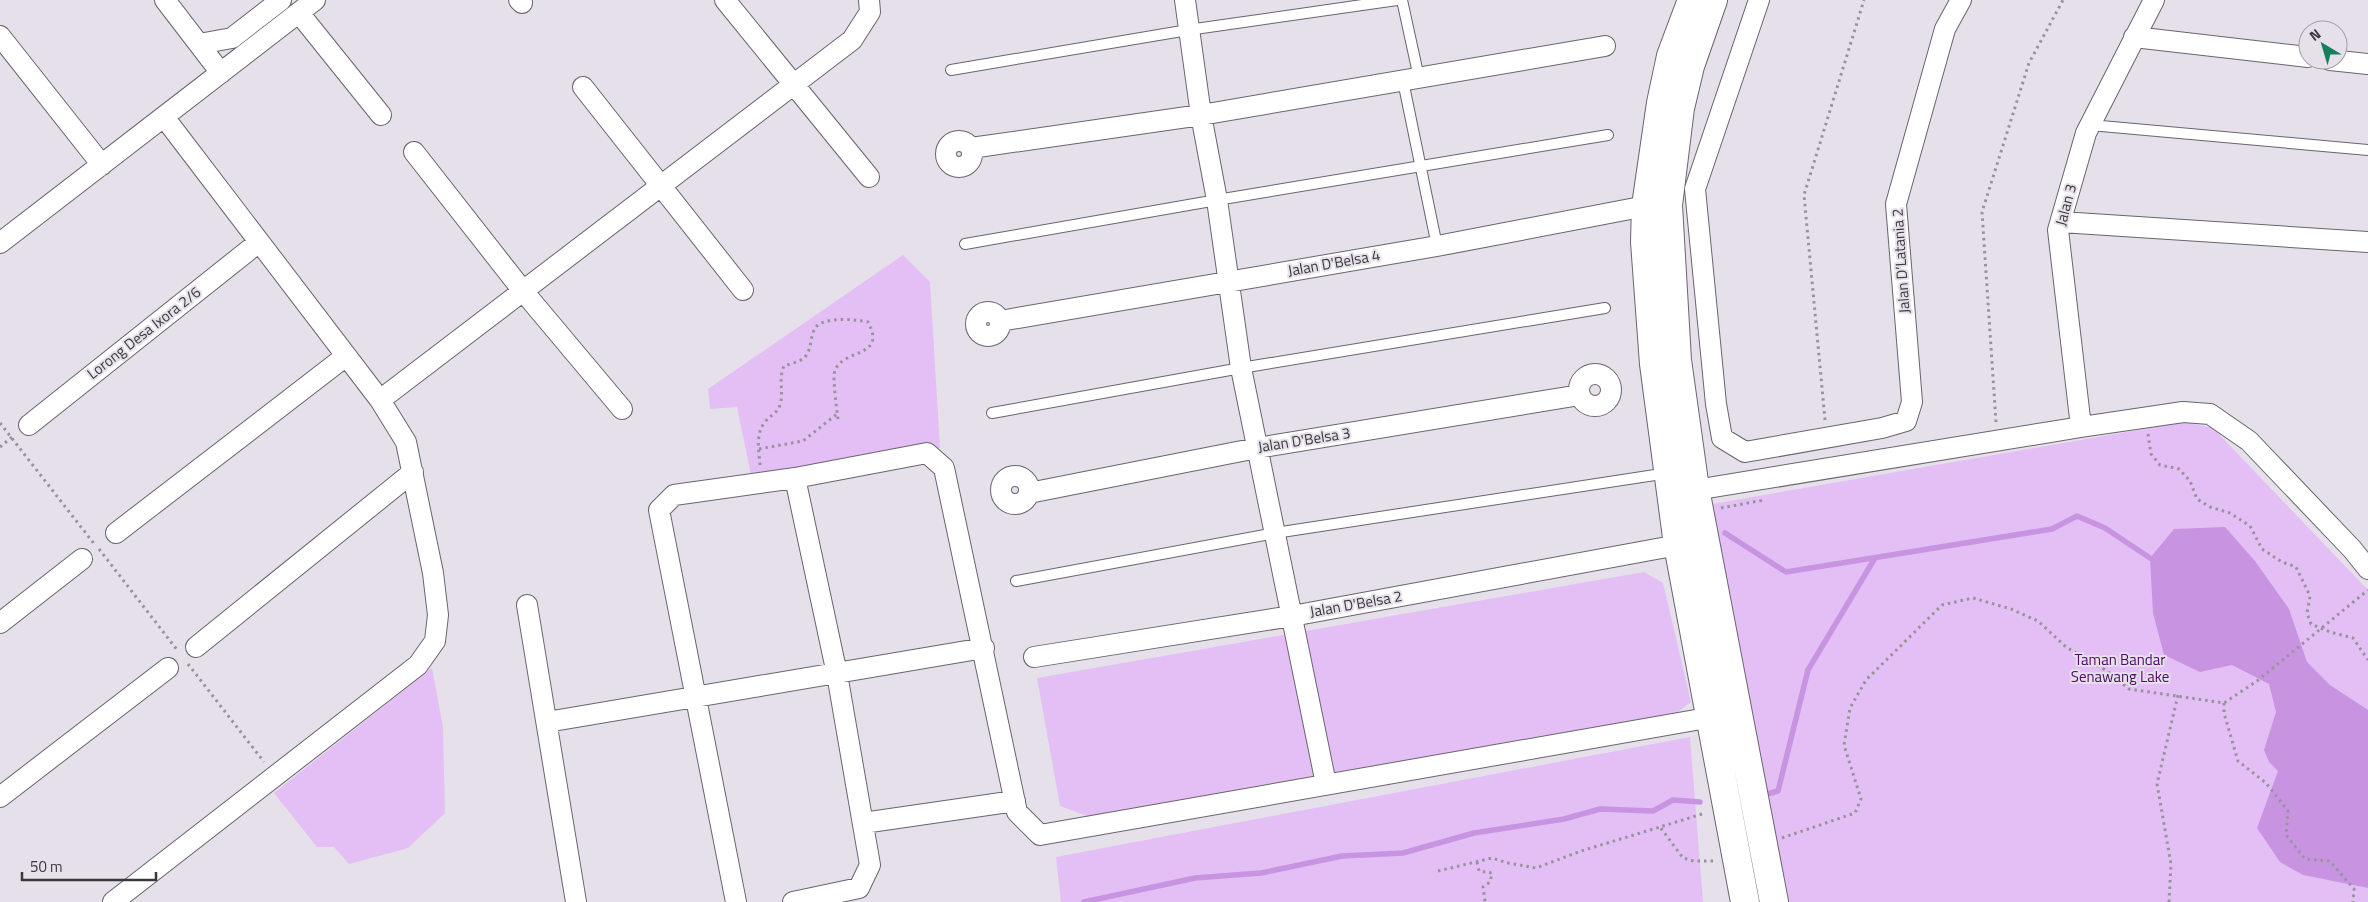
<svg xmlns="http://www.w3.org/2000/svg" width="2368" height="902" font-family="'Titillium Web',sans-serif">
	<rect width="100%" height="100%" fill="#e6e0ea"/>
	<path fill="#e3bff5" d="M 903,255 L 930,282 L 940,448 L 751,475 L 737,407 L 710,409 L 708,389 Z
		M 2184,422 L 2213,428 L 2368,590 L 2368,902 L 1783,902 L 1706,505 Z
		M 1644,572 L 1663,583 L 1691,702 L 1667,720 L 1090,817 L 1060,806 L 1037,678 Z
		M 432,668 L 443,727 L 445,813 L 408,848 L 349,864 L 334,847 L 317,847 L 274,793 Z
		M 1690,737 L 1703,902 L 1061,902 L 1056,857 Z"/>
	<path fill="#c894e1" d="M 2225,527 L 2255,561 L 2289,609 L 2307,662 L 2330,685 L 2368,710 L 2368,888 L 2303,875 L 2280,862 L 2257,828 L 2278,771 L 2269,762 L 2264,750 L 2276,712 L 2269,684 L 2232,665 L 2200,672 L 2164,655 L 2153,613 L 2150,558 L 2174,529 Z"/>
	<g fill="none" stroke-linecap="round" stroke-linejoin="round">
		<path stroke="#c894e1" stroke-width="5.5" d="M 1725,533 L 1786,572 L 2052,529 L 2077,516 L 2105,528 L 2150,558
			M 1767,794 L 1778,791 L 1808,670 L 1875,558
			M 1084,902 L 1195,878 L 1261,873 L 1342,856 L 1403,853 L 1474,833 L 1564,819 L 1600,809 L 1653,811 L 1673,800 L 1700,802"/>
		<defs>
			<path id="lane" d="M 1402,0 L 1419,78
				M 951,70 L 1188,30 L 1397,0
				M 1403,81 L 1437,246
				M 2090,125 L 2368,150
				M 965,244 L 1217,200 L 1608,135
				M 992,413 L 1241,368 L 1605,308
				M 1016,581 L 1275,533 L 1668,473"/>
			<path id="street" d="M 165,0 L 221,73
				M 519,0 L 522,3
				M 725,0 L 869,177
				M 1185,0 L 1201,115 L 1217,200 L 1241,368 L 1326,784
				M 1759,0 L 1695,189 L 1716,404 L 1722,438 L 1745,452 L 1882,428 L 1906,421 L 1912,402 L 1896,204 L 1945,29 L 1961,0
				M 299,13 L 381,115
				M 0,36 L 102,165
				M 2134,37 L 2308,57
				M 199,44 L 232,38 L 281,0
				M 2330,60 L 2368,64
				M 583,87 L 743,290
				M946 154a13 13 0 1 1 26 0a13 13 0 1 1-26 0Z
				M 971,148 L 1201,115 L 1605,46
				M 414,152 L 523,291 L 622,409
				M 2061,222 L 2368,242
				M 0,243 L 315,0
				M976 324a12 12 0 1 1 24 0a12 12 0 1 1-24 0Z
				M 1000,321 L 1437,246 L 1646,206 L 1660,205
				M1579 390a16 16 0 1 1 32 0a16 16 0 1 1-32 0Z
				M 380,400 L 852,40 L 870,12 L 869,0
				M 29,425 L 259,242
				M 2081,427 L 2058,230 L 2086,133 L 2154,0
				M1001 490a14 14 0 1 1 28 0a14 14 0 1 1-28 0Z
				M 1683,492 L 2081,427 L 2183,412 L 2210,414 L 2249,441 L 2352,549 L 2368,569
				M 1029,493 L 1257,448 L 1580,395
				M 116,533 L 346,356
				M 527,605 L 576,902
				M 0,623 L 82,559
				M 196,647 L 413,472
				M 1034,657 L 1292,616 L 1678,545
				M 547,722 L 984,648
				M 0,797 L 168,668
				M 863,823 L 1015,801
				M 113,902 L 418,665 L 435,641 L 438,615 L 433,573 L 406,442 L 380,400 L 164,117
				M 736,902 L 659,510 L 674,495 L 795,478 L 927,453 L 944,468 L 1017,812 L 1040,835 L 1724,715
				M 793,902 L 859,888 L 870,865 L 837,674 L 795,478"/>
			<path id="secondary" d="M 1692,0 L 1671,56 L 1661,103 L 1646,206 L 1645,242 L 1654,364 L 1678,545 L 1745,902
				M 1713,0 L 1690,66 L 1680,108 L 1668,205 L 1677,360 L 1695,489 L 1774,902"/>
		</defs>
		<use href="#lane" stroke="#6a646d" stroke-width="12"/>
		<use href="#street" stroke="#6a646d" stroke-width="22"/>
		<use href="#secondary" stroke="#6a646d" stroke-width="30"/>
		<path stroke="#97939a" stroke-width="3" stroke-dasharray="2.5 4" stroke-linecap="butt" d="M 1825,420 L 1804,195 L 1864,0
			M 1996,422 L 1982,212 L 2029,63 L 2063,0
			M 0,423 L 95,545
			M 2148,434 L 2151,454 L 2160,465 L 2179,469 L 2190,481 L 2197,499 L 2210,507 L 2230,513 L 2250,526 L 2262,549 L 2282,562 L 2296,567 L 2310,596 L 2307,613 L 2311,624 L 2330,632 L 2353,638 L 2368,660
			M 0,447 L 12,437
			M 759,449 L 803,441 L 837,414
			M 760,465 C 759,451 755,434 765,422 C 770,415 777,414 780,405 C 784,392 778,379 784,366 C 791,363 803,362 807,354 C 812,346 810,335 816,327 C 823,317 856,319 868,322 C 887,358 845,348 835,370 C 832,378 837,409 838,420
			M 1721,508 L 1764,500
			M 99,549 L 178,651
			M 188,664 L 264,762
			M 2224,703 L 2224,713 L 2238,761 L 2266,783 L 2288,811 L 2286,835 L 2305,859 L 2330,861 L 2354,889 L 2353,902
			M 1702,814 L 1660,827 L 1683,858 L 1694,861 L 1715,861
			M 1782,838 L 1855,813 L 1861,799 L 1844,745 L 1850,708 L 1866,680 L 1942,605 L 1973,598 L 2011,609 L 2038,621 L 2066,647 L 2107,671 L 2129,689 L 2224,703 L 2257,681 L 2368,590
			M 1477,862 L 1479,871 L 1492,873 L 1490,882 L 1483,887 L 1485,902
			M 1438,871 L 1492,858 L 1508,863 L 1536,868 L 1581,851 L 1660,827
			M 2169,902 L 2171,864 L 2157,784 L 2178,695"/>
		<use href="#lane" stroke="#fff" stroke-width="10"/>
		<use href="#street" stroke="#fff" stroke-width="20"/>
		<use href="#secondary" stroke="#fff" stroke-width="28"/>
	</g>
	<g text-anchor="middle" stroke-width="4" stroke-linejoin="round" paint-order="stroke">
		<g font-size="15" fill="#3b383c" stroke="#e6e0ea">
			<text transform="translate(2066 205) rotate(-75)" y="5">Jalan 3</text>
			<text transform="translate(1901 261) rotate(-94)" y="5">Jalan D’Latania 2</text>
			<text transform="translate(1334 263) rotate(-10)" y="5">Jalan D'Belsa 4</text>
			<text transform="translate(144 333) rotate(-38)" y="5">Lorong Desa Ixora 2/6</text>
			<text transform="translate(1304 440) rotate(-9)" y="5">Jalan D'Belsa 3</text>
			<text transform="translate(1356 604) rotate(-10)" y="5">Jalan D'Belsa 2</text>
		</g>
		<g font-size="15" fill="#500a69" stroke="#e6e0ea">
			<text x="2120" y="665">Taman Bandar<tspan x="2120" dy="17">Senawang Lake</tspan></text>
		</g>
	</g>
	<g transform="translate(2323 45) rotate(322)"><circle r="24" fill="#e6e0ea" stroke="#a29da4"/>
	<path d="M0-4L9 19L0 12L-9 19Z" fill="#14805c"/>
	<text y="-8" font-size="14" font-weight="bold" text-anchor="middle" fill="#3b383c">N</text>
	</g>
	<path d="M22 872v8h134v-8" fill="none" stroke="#3b383c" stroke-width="2.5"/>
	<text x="30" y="872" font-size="15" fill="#3b383c" stroke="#e6e0ea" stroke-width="4" paint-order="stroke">50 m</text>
</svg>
